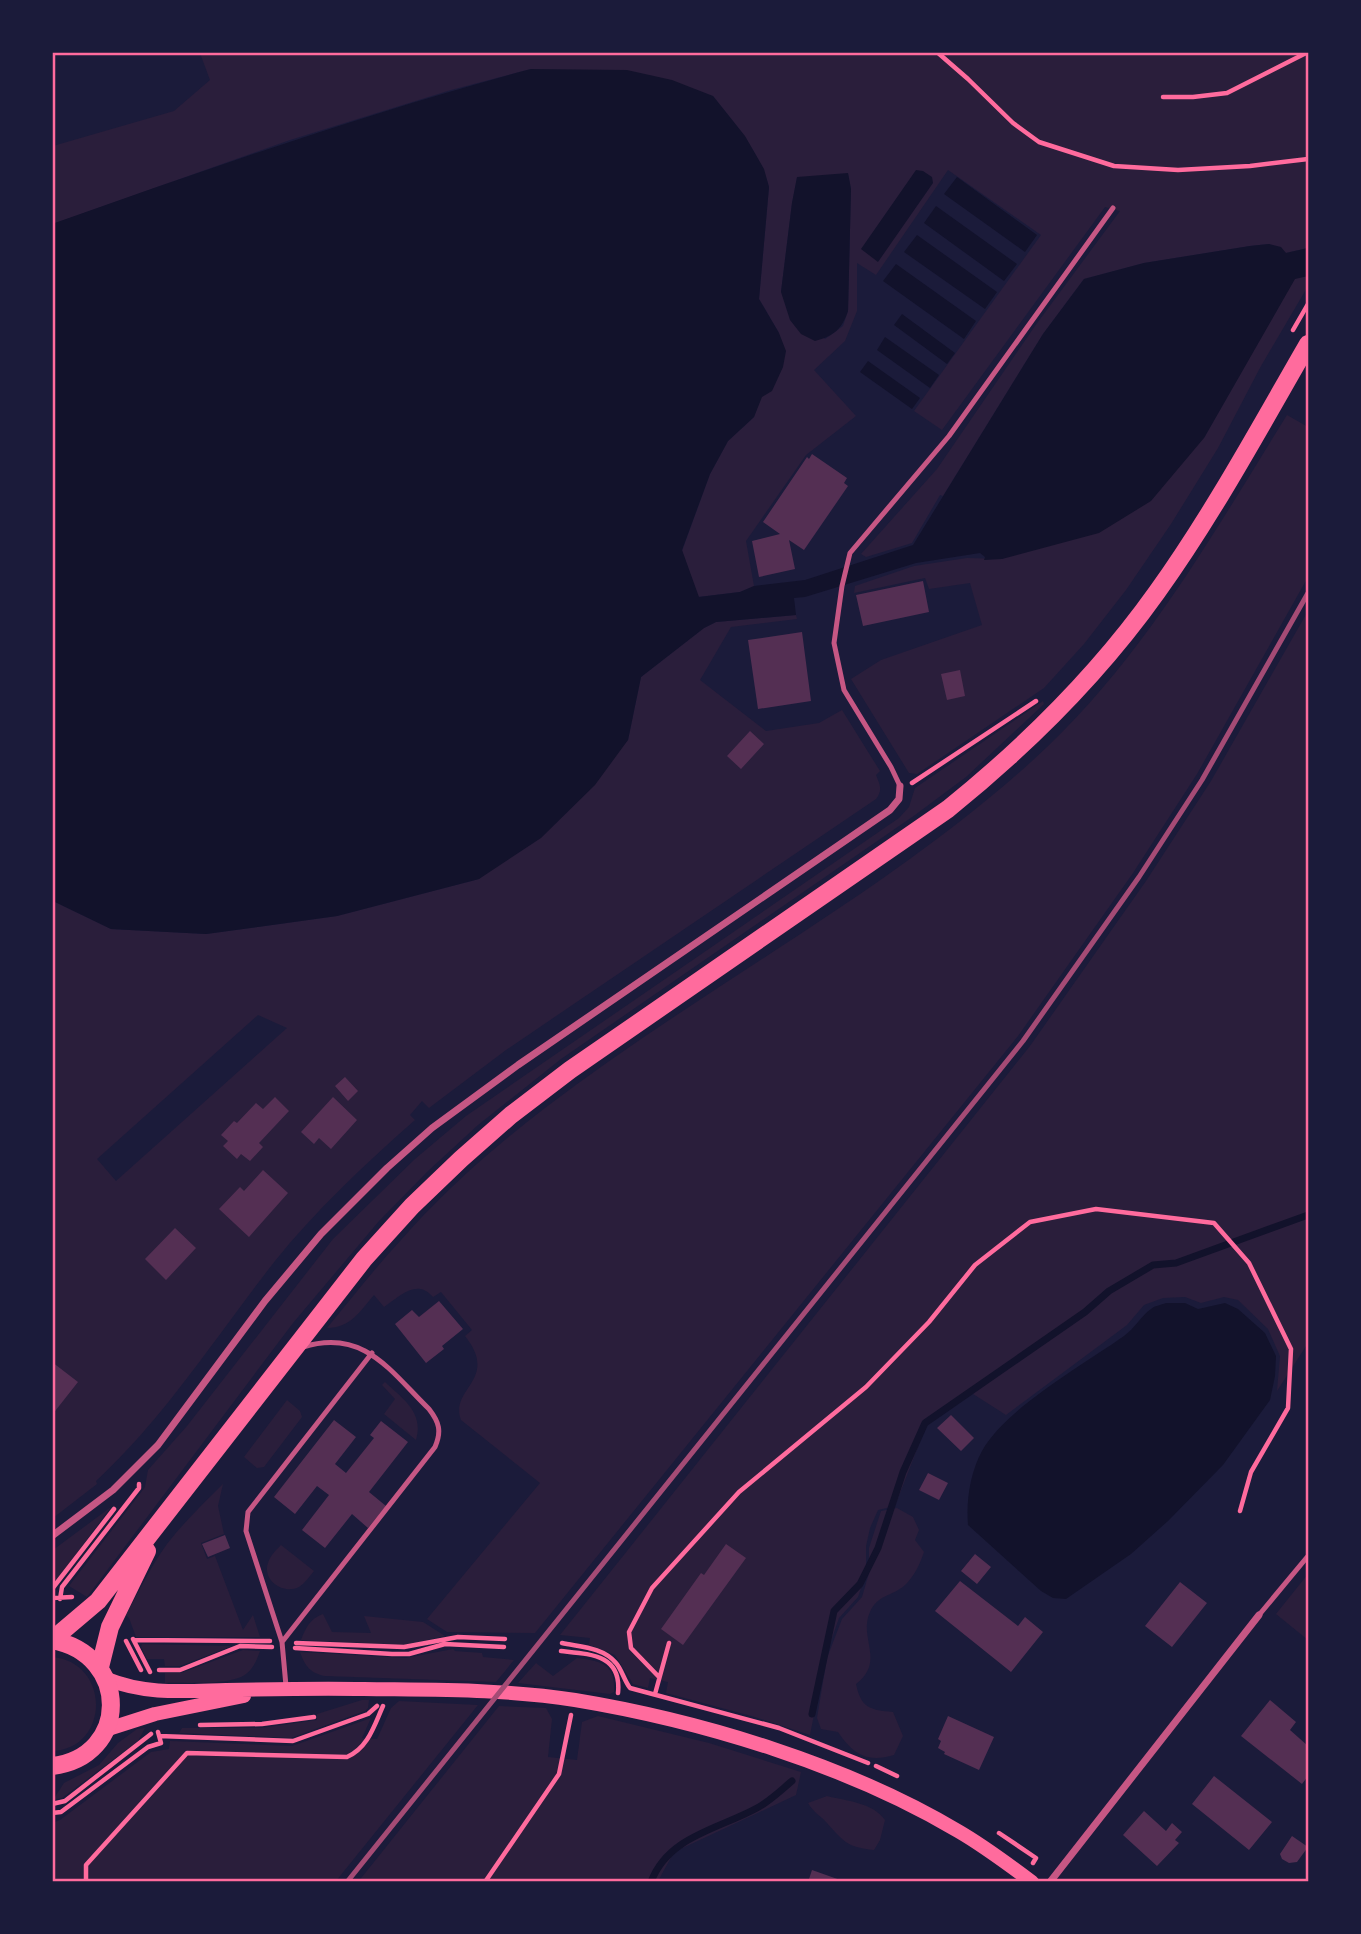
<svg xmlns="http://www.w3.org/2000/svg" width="1361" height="1934" font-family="'Source Serif 4',serif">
	<rect width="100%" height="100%" fill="#1b1b3a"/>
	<path fill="#2a1e3b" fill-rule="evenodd" d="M 200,53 L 1308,53 L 1308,248 L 1286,253 L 1269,244 L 1250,246 L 1144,263 L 1084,279 L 1043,334 L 943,496 L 940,495 L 912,543 L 866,557 L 861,554 L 937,469 L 1035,326 L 1120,211 L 1105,207 L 942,430 L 914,411 L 1041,235 L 948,170 L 876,275 L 857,263 L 857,311 L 845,341 L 814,370 L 856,416 L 806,455 L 746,541 L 754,586 L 740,592 L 698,597 L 682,551 L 710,474 L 728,441 L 754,417 L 779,333 L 759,299 L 769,187 C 760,152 735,124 713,96 L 531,69 L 451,90 L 290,140 L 53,224 L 53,146 L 174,111 L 210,80 ZM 848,174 L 851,189 L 848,311 L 843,326 L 825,339 L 781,292 L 792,203 L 797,178 Z
		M 1308,276 L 1308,286 L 1261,366 L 1218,448 L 1171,524 L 1126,590 L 1084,644 L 1044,688 L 917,774 L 909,773 L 851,679 L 881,660 L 982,625 L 970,583 L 929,589 L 925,578 L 854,593 L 855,586 L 914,566 L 967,558 L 1002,559 L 1204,438 L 1295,278 Z
		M 1287,415 L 1308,427 L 1308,577 L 1197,774 L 1133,873 L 1018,1036 L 535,1633 L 447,1632 L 427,1619 L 540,1483 L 461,1420 C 449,1388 500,1380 465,1336 L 472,1330 L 441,1292 L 433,1297 C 417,1278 400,1296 384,1307 L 374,1295 C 360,1311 351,1328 327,1328 C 352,1298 375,1268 401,1240 C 443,1192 494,1147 545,1108 C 703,987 884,895 1032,761 C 1140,664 1211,537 1287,415 Z
		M 1308,611 L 1308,1343 L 1277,1391 L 1280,1356 L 1268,1329 L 1238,1300 L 1224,1297 L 1201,1303 L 1185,1297 L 1163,1298 L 1144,1305 L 1127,1325 L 1006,1415 L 970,1392 L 926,1426 L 895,1506 L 878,1510 L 870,1528 L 866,1546 L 866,1574 L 858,1597 L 839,1618 L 825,1658 L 810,1735 L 755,1717 L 666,1693 L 668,1682 L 650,1678 L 648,1688 L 633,1684 L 615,1655 L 589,1645 L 590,1638 L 560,1635 L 1030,1046 L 1146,881 L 1211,781 Z
		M 796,615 L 797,619 L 731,627 L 700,680 L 766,731 L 819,723 L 842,710 L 880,771 L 876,775 C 880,785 883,790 876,799 L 506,1050 L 429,1108 L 422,1101 L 410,1115 L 415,1120 C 365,1164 316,1210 275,1261 C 216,1336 166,1416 96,1481 L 97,1484 L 53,1518 L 53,901 L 111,929 L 206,934 L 337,916 L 479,879 L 628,740 L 641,677 L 704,628 L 716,622 ZM 258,1015 L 287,1028 L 116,1181 L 97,1159 Z
		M 1043,701 L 1044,704 L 966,777 L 915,815 L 561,1059 L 478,1125 L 428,1171 L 379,1221 L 293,1323 L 87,1597 L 69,1586 L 145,1487 L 148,1470 L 187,1426 L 333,1239 L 415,1159 L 466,1116 L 899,818 L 909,807 L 915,788 Z
		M 385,1382 C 403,1399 424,1412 416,1440 L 384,1414 L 395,1399 L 382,1385 Z
		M 287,1400 L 300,1411 L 302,1417 L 264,1467 L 257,1468 L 244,1457 Z
		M 223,1484 L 218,1506 L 224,1534 L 201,1543 L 207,1559 L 215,1556 L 243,1630 L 253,1615 L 260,1637 L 136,1637 L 129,1618 L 126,1615 C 139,1591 151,1566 167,1544 C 184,1522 204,1503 223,1484 Z
		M 111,1507 L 53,1585 L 53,1550 Z
		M 897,1508 L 913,1517 L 919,1530 L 915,1540 L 924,1552 C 920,1564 914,1577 904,1586 C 892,1596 877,1595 870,1612 C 858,1638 886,1661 856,1684 C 861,1708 870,1710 893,1712 L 903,1736 L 894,1755 C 866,1763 853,1754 838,1732 L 821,1729 L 817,1718 L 827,1658 L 842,1619 L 862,1597 L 869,1573 L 869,1548 L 881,1511 Z
		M 281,1545 L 314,1571 C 309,1577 305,1583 299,1587 C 283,1595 262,1580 268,1563 C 270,1556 276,1550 281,1545 Z
		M 1308,1574 L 1308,1640 L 1276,1614 Z
		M 323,1614 L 332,1632 L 371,1633 L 364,1616 L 423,1622 L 445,1636 L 406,1645 L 301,1640 C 306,1627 310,1619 323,1614 Z
		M 142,1644 L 232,1646 L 180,1666 L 165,1666 L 164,1659 L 147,1659 L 141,1647 Z
		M 453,1649 L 455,1651 L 482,1653 L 483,1657 L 514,1660 L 496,1682 L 325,1676 C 310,1673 305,1666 300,1652 L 406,1658 Z
		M 243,1650 L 260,1651 C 257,1659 254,1668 246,1674 C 230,1686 186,1682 165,1683 L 165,1673 L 181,1673 Z
		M 52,1657 C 111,1662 110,1748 53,1751 Z
		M 577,1658 C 601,1661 616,1664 614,1692 L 610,1694 L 518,1683 L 536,1663 L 553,1676 Z
		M 362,1700 L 369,1700 L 368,1708 L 365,1711 L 291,1738 L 179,1733 L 182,1728 L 261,1728 L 317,1720 L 317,1714 Z
		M 399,1701 L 478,1705 L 336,1881 L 53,1881 L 52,1823 L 60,1820 L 151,1752 L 169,1749 L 170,1741 L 292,1746 L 371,1718 L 362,1738 L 377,1739 L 391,1708 Z
		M 499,1706 L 546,1708 L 552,1719 L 548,1757 L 577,1760 L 582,1722 L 598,1716 L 709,1743 L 801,1772 L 796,1795 L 674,1852 L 658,1881 L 358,1882 Z
		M 145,1728 L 138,1741 L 62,1798 L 53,1800 L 64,1783 L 99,1765 L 118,1743 L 137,1729 Z
		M 827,1796 C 846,1801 872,1802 885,1820 L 880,1840 L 874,1850 C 847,1847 844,1842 827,1823 C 821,1816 814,1813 808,1803 Z"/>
	<path fill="#12122b" d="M 531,69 L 627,70 L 672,80 L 713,96 L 745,136 L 764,169 L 769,187 L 759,299 L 779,333 L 786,351 L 783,367 L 772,391 L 762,397 L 754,417 L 728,441 L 710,474 L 682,550 L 699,597 L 740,592 L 754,586 L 805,580 L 913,545 L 1043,334 L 1084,279 L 1144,263 L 1250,246 L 1269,244 L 1281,247 L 1286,253 L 1308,248 L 1308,276 L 1295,279 L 1204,438 L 1151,501 L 1099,533 L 1002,559 L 984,560 L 985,557 L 980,553 L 916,563 L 805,597 L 794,598 L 796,615 L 716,622 L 704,628 L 641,677 L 628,740 L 595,785 L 541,838 L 479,879 L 337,916 L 206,934 L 111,929 L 53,901 L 52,224 C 211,168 369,112 531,69 Z
		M 916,170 L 923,171 L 932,177 L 933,183 L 878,262 L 861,249 Z
		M 848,173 L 851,189 L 848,311 C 842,329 834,336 815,341 L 801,334 L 790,320 L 781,292 L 792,203 L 797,177 Z
		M 957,177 L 1037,235 L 1025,252 L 944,194 Z
		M 936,206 L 1017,264 L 1004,281 L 924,223 Z
		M 917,235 L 997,292 L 985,309 L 904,252 Z
		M 896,264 L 976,321 L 964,339 L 883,281 Z
		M 902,314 L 955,353 L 947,364 L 894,325 Z
		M 885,337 L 939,375 L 930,388 L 877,350 Z
		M 868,361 L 920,398 L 912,409 L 860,372 Z
		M 1166,1303 L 1185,1303 L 1198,1309 L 1225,1303 L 1238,1309 L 1265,1333 L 1276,1356 L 1275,1376 L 1270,1400 L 1223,1465 L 1168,1521 L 1131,1554 L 1066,1599 L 1053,1598 L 1041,1591 L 968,1525 C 966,1501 970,1473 982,1451 C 1006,1408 1083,1365 1124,1336 C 1135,1328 1141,1316 1151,1309 C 1154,1306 1161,1305 1166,1303 Z"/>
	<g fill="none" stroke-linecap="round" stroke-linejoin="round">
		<path stroke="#12122b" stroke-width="7" d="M 812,1714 L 834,1611 L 860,1584 L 878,1548 L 903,1472 L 925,1423 L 1085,1312 L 1109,1291 L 1153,1265 L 1176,1263 L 1308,1215
			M 651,1882 C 668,1836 719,1829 757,1808 C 770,1801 781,1790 792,1781"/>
	</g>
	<path fill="#542f53" d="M 812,454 L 847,478 L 844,483 L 848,486 L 804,550 L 789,540 L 795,569 L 759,577 L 752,541 L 780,534 L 763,522 L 807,457 L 809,459 Z
		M 923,581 L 929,612 L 863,626 L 856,595 Z
		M 802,632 L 811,701 L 758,709 L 748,640 Z
		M 960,670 L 965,696 L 947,700 L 941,674 Z
		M 750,731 L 764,744 L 741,769 L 727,756 Z
		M 345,1077 L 358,1091 L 348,1101 L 335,1086 Z
		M 275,1097 L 289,1111 L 259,1143 L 263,1147 L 250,1161 L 241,1154 L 237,1159 L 223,1146 L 228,1141 L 221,1135 L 234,1121 L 237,1123 L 256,1103 L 263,1109 Z
		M 333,1097 L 357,1120 L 331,1149 L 319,1138 L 314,1144 L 301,1132 Z
		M 263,1170 L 288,1193 L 249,1237 L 219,1209 L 240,1187 L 244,1191 Z
		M 175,1228 L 196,1248 L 166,1280 L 145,1259 Z
		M 439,1301 L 463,1329 L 442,1346 L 444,1349 L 426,1363 L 395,1324 L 412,1310 L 419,1317 Z
		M 52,1362 L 78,1382 L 52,1415 Z
		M 951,1415 L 974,1438 L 961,1451 L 937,1428 Z
		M 334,1420 L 356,1437 L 335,1464 L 346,1473 L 374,1438 L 370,1435 L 381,1421 L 408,1442 L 369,1492 L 386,1506 L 368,1528 L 352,1514 L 325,1548 L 302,1530 L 329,1495 L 317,1486 L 295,1514 L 274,1497 Z
		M 928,1473 L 948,1483 L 939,1500 L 919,1490 Z
		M 225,1535 L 230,1548 L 208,1557 L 202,1544 Z
		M 726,1544 L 746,1558 L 683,1645 L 661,1629 L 701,1573 L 704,1575 Z
		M 975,1554 L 991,1567 L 977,1584 L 961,1571 Z
		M 960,1581 L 1018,1626 L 1025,1617 L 1043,1632 L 1011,1672 L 935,1611 Z
		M 1180,1582 L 1207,1603 L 1172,1647 L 1145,1626 Z
		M 1270,1700 L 1296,1722 L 1290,1730 L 1308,1746 L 1308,1776 L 1302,1784 L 1241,1736 Z
		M 948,1716 L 994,1737 L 979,1770 L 944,1754 L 945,1752 L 938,1748 L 941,1741 L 938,1739 Z
		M 1214,1776 L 1272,1822 L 1249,1850 L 1192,1804 Z
		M 1144,1811 L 1166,1831 L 1172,1823 L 1182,1832 L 1175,1840 L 1179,1843 L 1157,1866 L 1123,1835 Z
		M 1292,1836 L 1308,1847 L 1297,1862 L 1289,1863 L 1282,1859 L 1280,1854 Z
		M 812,1870 L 843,1881 L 843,1882 L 808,1882 Z"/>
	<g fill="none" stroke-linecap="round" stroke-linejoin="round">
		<path stroke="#ff6b9d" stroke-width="4.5" d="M 937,52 L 968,79 L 1013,123 L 1039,142 L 1114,166 L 1178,170 L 1250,166 L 1308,159
			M 1163,97 L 1193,97 L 1227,93 L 1308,52
			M 1293,330 L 1308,304
			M 912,783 L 1036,701
			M 52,1589 L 114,1509
			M 52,1598 L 72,1597
			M 60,1599 L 62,1587 L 139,1488 L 139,1484
			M 133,1639 L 150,1672
			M 134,1640 L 270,1641
			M 126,1641 L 141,1670
			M 296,1643 L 404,1647 L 458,1637 L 505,1639
			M 562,1643 C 580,1647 603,1647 616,1663 C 622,1670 624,1680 630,1688 L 779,1728 L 868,1763
			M 295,1648 L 392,1654 L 409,1654 L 445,1644 L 504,1647
			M 561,1651 C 589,1654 622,1654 618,1693
			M 159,1670 L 180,1670 L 240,1646 L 272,1647
			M 659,1677 L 631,1648 L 629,1632 L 652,1588 L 739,1492 L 866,1387 L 929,1322 L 975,1265 L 1030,1222 L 1096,1209 L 1214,1223 L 1249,1263 L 1291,1349 L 1288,1408 L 1251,1472 L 1240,1511
			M 655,1694 L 669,1643
			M 200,1725 L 262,1724 L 314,1717
			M 159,1736 L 293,1741 L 368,1714 L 377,1706
			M 876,1766 L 897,1776
			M 52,1804 L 65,1801 L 151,1734
			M 52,1813 L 61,1812 L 148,1747 L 161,1743 L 158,1732
			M 999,1833 L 1036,1858 L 1033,1863
			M 86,1882 L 86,1865 L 187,1753 L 347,1757 C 368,1748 374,1726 383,1706
			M 485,1882 L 559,1774 L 571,1715"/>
		<path stroke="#c65784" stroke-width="5" d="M 900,786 L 891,767 L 844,690 L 834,643 L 842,586 L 850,553 L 949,436 L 1113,208
			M 1259,1615 L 1308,1556
			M 282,1642 L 435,1447 C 442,1431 439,1422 429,1409 C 390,1371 364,1328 303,1347
			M 286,1686 L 282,1642 L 246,1531 L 248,1512 L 372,1353"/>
		<path stroke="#c65784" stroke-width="7" d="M 52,1536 L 113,1490 L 158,1445 L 265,1301 L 321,1234 L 387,1168 L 432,1128 L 518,1065 L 890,810 L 899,799 L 900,786
			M 1050,1882 L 1259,1615"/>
		<path stroke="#ff6b9d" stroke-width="14" d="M 107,1679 C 146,1695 185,1691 226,1690 C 272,1689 318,1688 364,1689 C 434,1690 506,1689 575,1700 C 702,1721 847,1765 958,1831 C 984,1846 1008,1864 1032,1882
			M 105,1730 L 155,1714 L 244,1696"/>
		<path stroke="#ff6b9d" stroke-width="18" d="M 52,1640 L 98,1601 L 364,1259 L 412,1206 L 461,1159 L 511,1115 L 570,1070 L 948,809 C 1026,746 1098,675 1157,592 C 1213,514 1260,427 1308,344
			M 52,1640 C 131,1655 130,1757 52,1766
			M 100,1667 L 110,1627 L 147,1551"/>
		<path stroke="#a44b75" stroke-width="5" d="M 347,1882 L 1023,1041 L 1139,877 L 1202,780 L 1308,593"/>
	</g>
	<rect width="1361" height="1934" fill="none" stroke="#1b1b3a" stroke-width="108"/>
	<rect x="54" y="54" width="1253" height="1826" fill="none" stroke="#ff6b9d" stroke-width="2.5"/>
</svg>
